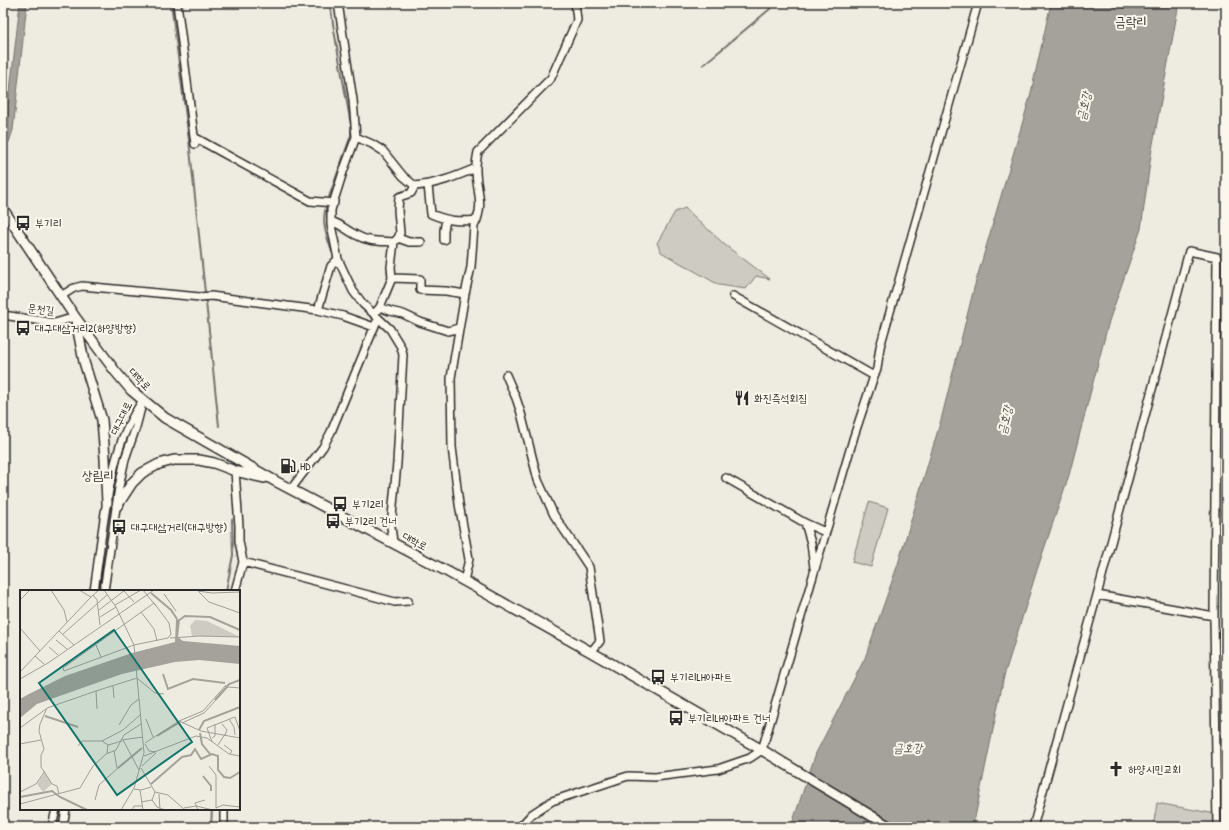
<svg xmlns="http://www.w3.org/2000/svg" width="1229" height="830" font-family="'Patrick Hand','Poor Story',sans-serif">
	<rect width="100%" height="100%" fill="#eeebe0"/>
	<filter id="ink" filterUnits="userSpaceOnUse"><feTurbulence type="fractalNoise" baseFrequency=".025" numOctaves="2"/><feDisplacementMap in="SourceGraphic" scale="8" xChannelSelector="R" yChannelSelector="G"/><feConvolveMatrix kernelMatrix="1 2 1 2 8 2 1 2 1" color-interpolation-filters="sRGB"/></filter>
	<g filter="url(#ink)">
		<path fill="#cecbc2" stroke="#7c7b76" d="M 685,208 L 725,245 L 770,279 L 756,276 L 746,289 L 719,285 L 661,252 L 657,243 L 675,212 Z
			M 869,502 L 888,508 L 871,567 L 852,562 Z
			M 1157,803 L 1216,814 L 1217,827 L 1153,827 Z"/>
		<path fill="#a4a29a" stroke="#74726e" d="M 20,3 L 27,3 L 13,130 L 9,142 L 3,148 L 3,135 L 5,134 Z
			M 1051,3 L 1179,3 L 1151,155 L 1141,229 L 1109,321 L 1069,475 L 1037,570 L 1004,676 L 973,827 L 791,827 L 816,753 L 865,658 L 898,564 L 941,420 L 974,288 L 1030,97 Z"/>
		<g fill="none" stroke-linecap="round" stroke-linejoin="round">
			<path stroke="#74726e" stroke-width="2" d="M 171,3 L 189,140 L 219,426
				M 330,3 L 334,30 L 351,125
				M 703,65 L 777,3
				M 329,197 L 351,135 L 351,130
				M 326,207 C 321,223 327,237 332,252
				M 226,591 L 233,555 L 232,519
				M 211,827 L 212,809"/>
			<defs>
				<path id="minor" d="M 177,3 L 195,144
					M 338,3 L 353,100 L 356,137 L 343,172 L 331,210 L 331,225 L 338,259 L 353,291 L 363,304 L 390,329 L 401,347 L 403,355 L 397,463 L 391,527 L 393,542
					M 194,137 L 310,201 L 334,203
					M 356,137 L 372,144 L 383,151 L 403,176 L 415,186 C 437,184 455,177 476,168
					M 428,185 L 431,214 C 448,221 458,222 477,220
					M 331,221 C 342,225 346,230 356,235 C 368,242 380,241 394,242
					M 398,238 L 409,242 L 421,242
					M 444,240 L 444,230 L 446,220
					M 392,278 L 420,279 L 420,290 L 446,291 L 465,294
					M 61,296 L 74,288 L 82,286 L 200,297 L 211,296 L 318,310 L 343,316 L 374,327
					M 380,307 L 390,311 L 403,314 L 420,322 L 448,331 L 459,328
					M 318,310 L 331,266 L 338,259
					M 374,314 L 380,307 L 392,278 L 391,267 L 394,242 L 398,238 L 400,233 L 398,210 L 399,197 L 411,193 L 415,186
					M 3,315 L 55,323 L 75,317
					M 506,375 L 516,398 L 521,413 L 538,480 L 554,515 L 589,567 L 600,641 L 591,652
					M 874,376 L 877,369 L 880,347 L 978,3
					M 235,471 L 239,526 L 239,541 L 243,562 L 235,591
					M 726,478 L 805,523 L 825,532
					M 291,489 L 323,447 L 331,432 L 376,323
					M 805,523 L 811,543 L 814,568
					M 243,562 L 395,602 L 408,601
					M 464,581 L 469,559 L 459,504 L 452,447 L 451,378 L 465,294 L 471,267 L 474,226 C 486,204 475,188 476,167 C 476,162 477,157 478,152 L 551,78 L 577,20 L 575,3
					M 94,591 C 101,544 105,495 119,449 C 124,432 133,415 143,400
					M 104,591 L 119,487 L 125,459 L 136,427 L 141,408
					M 1097,595 L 1214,616
					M 224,809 L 224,827
					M 52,827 L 56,809
					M 63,827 L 66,809
					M 520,827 L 532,814 L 552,801 L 628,776 L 655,777 L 718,769 L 750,758 L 762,750 L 854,436 L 874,376 L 733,296
					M 1033,827 L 1097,595 L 1189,251 L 1217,257 L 1214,616 L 1217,827"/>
				<path id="major" d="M 3,209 L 75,317 L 115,371 L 131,390 L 165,418 L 275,481 L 448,572 L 591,652 L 762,750 L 890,827
					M 76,320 L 84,362 L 102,420 L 105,458 L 107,503
					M 117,506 L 132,483 L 142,473 L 159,464 L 174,460 L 199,460 L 214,463 L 235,471 L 264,478"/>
			</defs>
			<use href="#minor" stroke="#2b2b2b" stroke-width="10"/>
			<use href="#major" stroke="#2b2b2b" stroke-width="12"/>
			<use href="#minor" stroke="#fbf7ec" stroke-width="7"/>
			<use href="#major" stroke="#fbf7ec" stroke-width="9"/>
		</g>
	</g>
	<defs>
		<symbol id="bus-bare" viewBox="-9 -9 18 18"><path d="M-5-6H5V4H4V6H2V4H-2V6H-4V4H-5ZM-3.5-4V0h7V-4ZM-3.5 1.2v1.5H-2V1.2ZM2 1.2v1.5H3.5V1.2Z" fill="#2b2b2b" stroke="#fbf7ec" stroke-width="2.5" paint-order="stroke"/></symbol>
		<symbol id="restaurant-bare" viewBox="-9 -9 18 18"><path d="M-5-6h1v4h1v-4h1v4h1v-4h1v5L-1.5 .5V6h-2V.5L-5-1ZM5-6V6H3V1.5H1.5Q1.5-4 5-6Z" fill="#2b2b2b" stroke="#fbf7ec" stroke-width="2.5" paint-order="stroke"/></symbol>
		<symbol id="fuel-bare" viewBox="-9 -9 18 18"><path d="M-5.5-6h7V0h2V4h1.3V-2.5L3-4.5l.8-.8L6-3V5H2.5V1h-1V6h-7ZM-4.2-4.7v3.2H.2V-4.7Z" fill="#2b2b2b" stroke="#fbf7ec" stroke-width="2.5" paint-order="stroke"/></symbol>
		<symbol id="church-bare" viewBox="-9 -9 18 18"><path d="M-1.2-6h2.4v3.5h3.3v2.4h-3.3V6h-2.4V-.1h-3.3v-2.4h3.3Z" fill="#2b2b2b" stroke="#fbf7ec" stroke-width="2.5" paint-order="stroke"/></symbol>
	</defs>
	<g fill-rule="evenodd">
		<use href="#bus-bare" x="12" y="212" width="22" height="22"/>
		<use href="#bus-bare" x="12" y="317" width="22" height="22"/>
		<use href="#restaurant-bare" x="731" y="387" width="22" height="22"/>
		<use href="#fuel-bare" x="277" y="455" width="22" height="22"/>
		<use href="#bus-bare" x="329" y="493" width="22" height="22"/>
		<use href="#bus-bare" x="322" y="510" width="22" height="22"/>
		<use href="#bus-bare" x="108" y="516" width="22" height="22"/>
		<use href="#bus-bare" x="647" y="666" width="22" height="22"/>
		<use href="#bus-bare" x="665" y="707" width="22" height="22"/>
		<use href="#church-bare" x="1105" y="758" width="22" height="22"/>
	</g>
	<g text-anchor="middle" stroke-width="4" stroke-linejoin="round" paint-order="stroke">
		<g font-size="11" fill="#2b2b2b" stroke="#fbf7ec" text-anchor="start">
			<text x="35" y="227">부기리</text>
			<text x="35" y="332">대구대삼거리2(하양방향)</text>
			<text x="754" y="402">화진즉석회집</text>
			<text x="300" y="470">HD</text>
			<text x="352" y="508">부기2리</text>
			<text x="345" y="525">부기2리 건너</text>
			<text x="131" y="531">대구대삼거리(대구방향)</text>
			<text x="670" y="681">부기리LH아파트</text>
			<text x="688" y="722">부기리LH아파트 건너</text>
			<text x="1128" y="773">하양시민교회</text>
		</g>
		<g font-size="11" fill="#2b2b2b" stroke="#fbf7ec">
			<text transform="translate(41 309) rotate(6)" y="4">문천길</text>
			<text transform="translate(140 379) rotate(46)" y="4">대학로</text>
			<text transform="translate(121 418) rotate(-64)" y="4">대구대로</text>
			<text transform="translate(415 541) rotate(28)" y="4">대학로</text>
		</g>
		<g font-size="12" font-style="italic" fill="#555552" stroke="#fbf7ec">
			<text transform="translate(1084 106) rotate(-77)" y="4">금호강</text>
			<text transform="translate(1005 420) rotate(-76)" y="4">금호강</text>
			<text x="908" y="752">금호강</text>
		</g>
		<g font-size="13" fill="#2b2b2b" stroke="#fbf7ec">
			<text x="1131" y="26">금락리</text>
			<text x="98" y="480">상림리</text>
		</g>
	</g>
	<g transform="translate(20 590)">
		<rect width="220" height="220" fill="#eeebe0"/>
		<path d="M 175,30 L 187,31 L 220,47 L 172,46 L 170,36 ZM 25,182 L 32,194 L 23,202 L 17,194 Z" fill="#cecbc2"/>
		<path d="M 156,29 L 160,30 L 158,47 L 163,51 L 220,56 L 220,74 L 179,70 L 155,72 L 102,84 L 17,114 L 0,128 L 0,109 L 9,104 L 45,86 L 112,63 L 155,52 Z" fill="#a4a29a"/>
		<path fill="none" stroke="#a4a29a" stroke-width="2" d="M 131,3 L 151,20 L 157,29M 158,31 L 165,26 L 190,27 L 220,40M 143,84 L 148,99 L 173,89 L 205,93M 195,110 L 209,94 L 220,90M 25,126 L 58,137M 179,140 L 184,131 L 220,117M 180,143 L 182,154 L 190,164M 137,146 L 160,132M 98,178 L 122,158M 183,186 L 191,196 L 191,201M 131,194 L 162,167 L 171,165 L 175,159 L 181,169 L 192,164 L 198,166 L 198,180 L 204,187 L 210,188 L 220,182M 0,207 L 32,201 L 40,207 L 67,220"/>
		<path fill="none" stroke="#a09e98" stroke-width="1" d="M 31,0 L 44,20 L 47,32M 59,0 L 71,7 L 79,0M 84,0 L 96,17 L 114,55 L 124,163 L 114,198 L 101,220M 123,0 L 136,16M 177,0 L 189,12 L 220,23M 104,1 L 114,12M 178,1 L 192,3 L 220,2M 73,5 L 77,10 L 80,35M 146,6 L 144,4 L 156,21M 0,10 L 10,0M 134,13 L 149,33 L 151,44 L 148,48 L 114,55 L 44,81 L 43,78 ZM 95,15 L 121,0M 79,20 L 105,0M 121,22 L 134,39 L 137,51M 80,27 L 96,17M 0,38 L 20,61M 39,41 L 54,55M 43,44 L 87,5M 150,48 L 180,46 L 220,47M 36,50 L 47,59M 76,55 L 81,67M 29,57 L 38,65M 15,66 L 24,74M 0,82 L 71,7M 0,89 L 28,73 L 134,0M 93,96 L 94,108M 208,97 L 220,98M 77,119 L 76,101 L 117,88 L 135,103 L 144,104M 126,129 L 133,147M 209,129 L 214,137 L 215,145M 159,131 L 181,141 L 220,148M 162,133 L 184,123 L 208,97M 202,134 L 207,140 L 205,145M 99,135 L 111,115 L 119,109M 0,138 L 26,119M 192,148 L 195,146 L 195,134M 102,150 L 123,147M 103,150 L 119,180M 82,151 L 88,155 L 87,163M 192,152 L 187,138 L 215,127 L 220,141M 125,153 L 159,131 L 183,121 L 206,95M 0,154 L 21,150M 125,154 L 129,161 L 136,162M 88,155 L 102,151M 198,155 L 205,144M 204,155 L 212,161 L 210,164M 58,156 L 62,151 L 82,151 L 103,140 L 120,125M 0,157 L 0,170M 94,161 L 97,178M 124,166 L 176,146 L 187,148 L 209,164 L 220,166M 122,176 L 136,163M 189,176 L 196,185 L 196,218 L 203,215 L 220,217M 121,178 L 135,202 L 148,205 L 165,220M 114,199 L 121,200 L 131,197M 120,200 L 123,220M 0,202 L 16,194 L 25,181M 39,204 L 37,196 L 32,194 L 21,177 L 21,165 L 24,159 L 19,141 L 20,134 L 27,118 L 76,101M 139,204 L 140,220M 75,210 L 79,195 L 98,178M 132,210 L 137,217 L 145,220M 121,212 L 132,210 L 135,202M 0,214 L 60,198 L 73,176 L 86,164 L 96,160 L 104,145 L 121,134M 164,218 L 176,216 L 193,220M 112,220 L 114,216 L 122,216M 178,220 L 175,213 L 185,210"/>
		<path fill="#0f766e" fill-opacity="0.15" stroke="#0f766e" stroke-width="2" d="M 94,40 L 172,152 L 97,205 L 19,93 Z"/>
		<rect width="220" height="220" fill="none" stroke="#2b2b2b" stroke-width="2"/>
	</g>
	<rect width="1229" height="830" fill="none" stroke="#fbf7ec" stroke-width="16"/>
	<rect x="8" y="8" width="1213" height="814" fill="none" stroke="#2b2b2b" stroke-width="1.5" filter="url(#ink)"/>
</svg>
